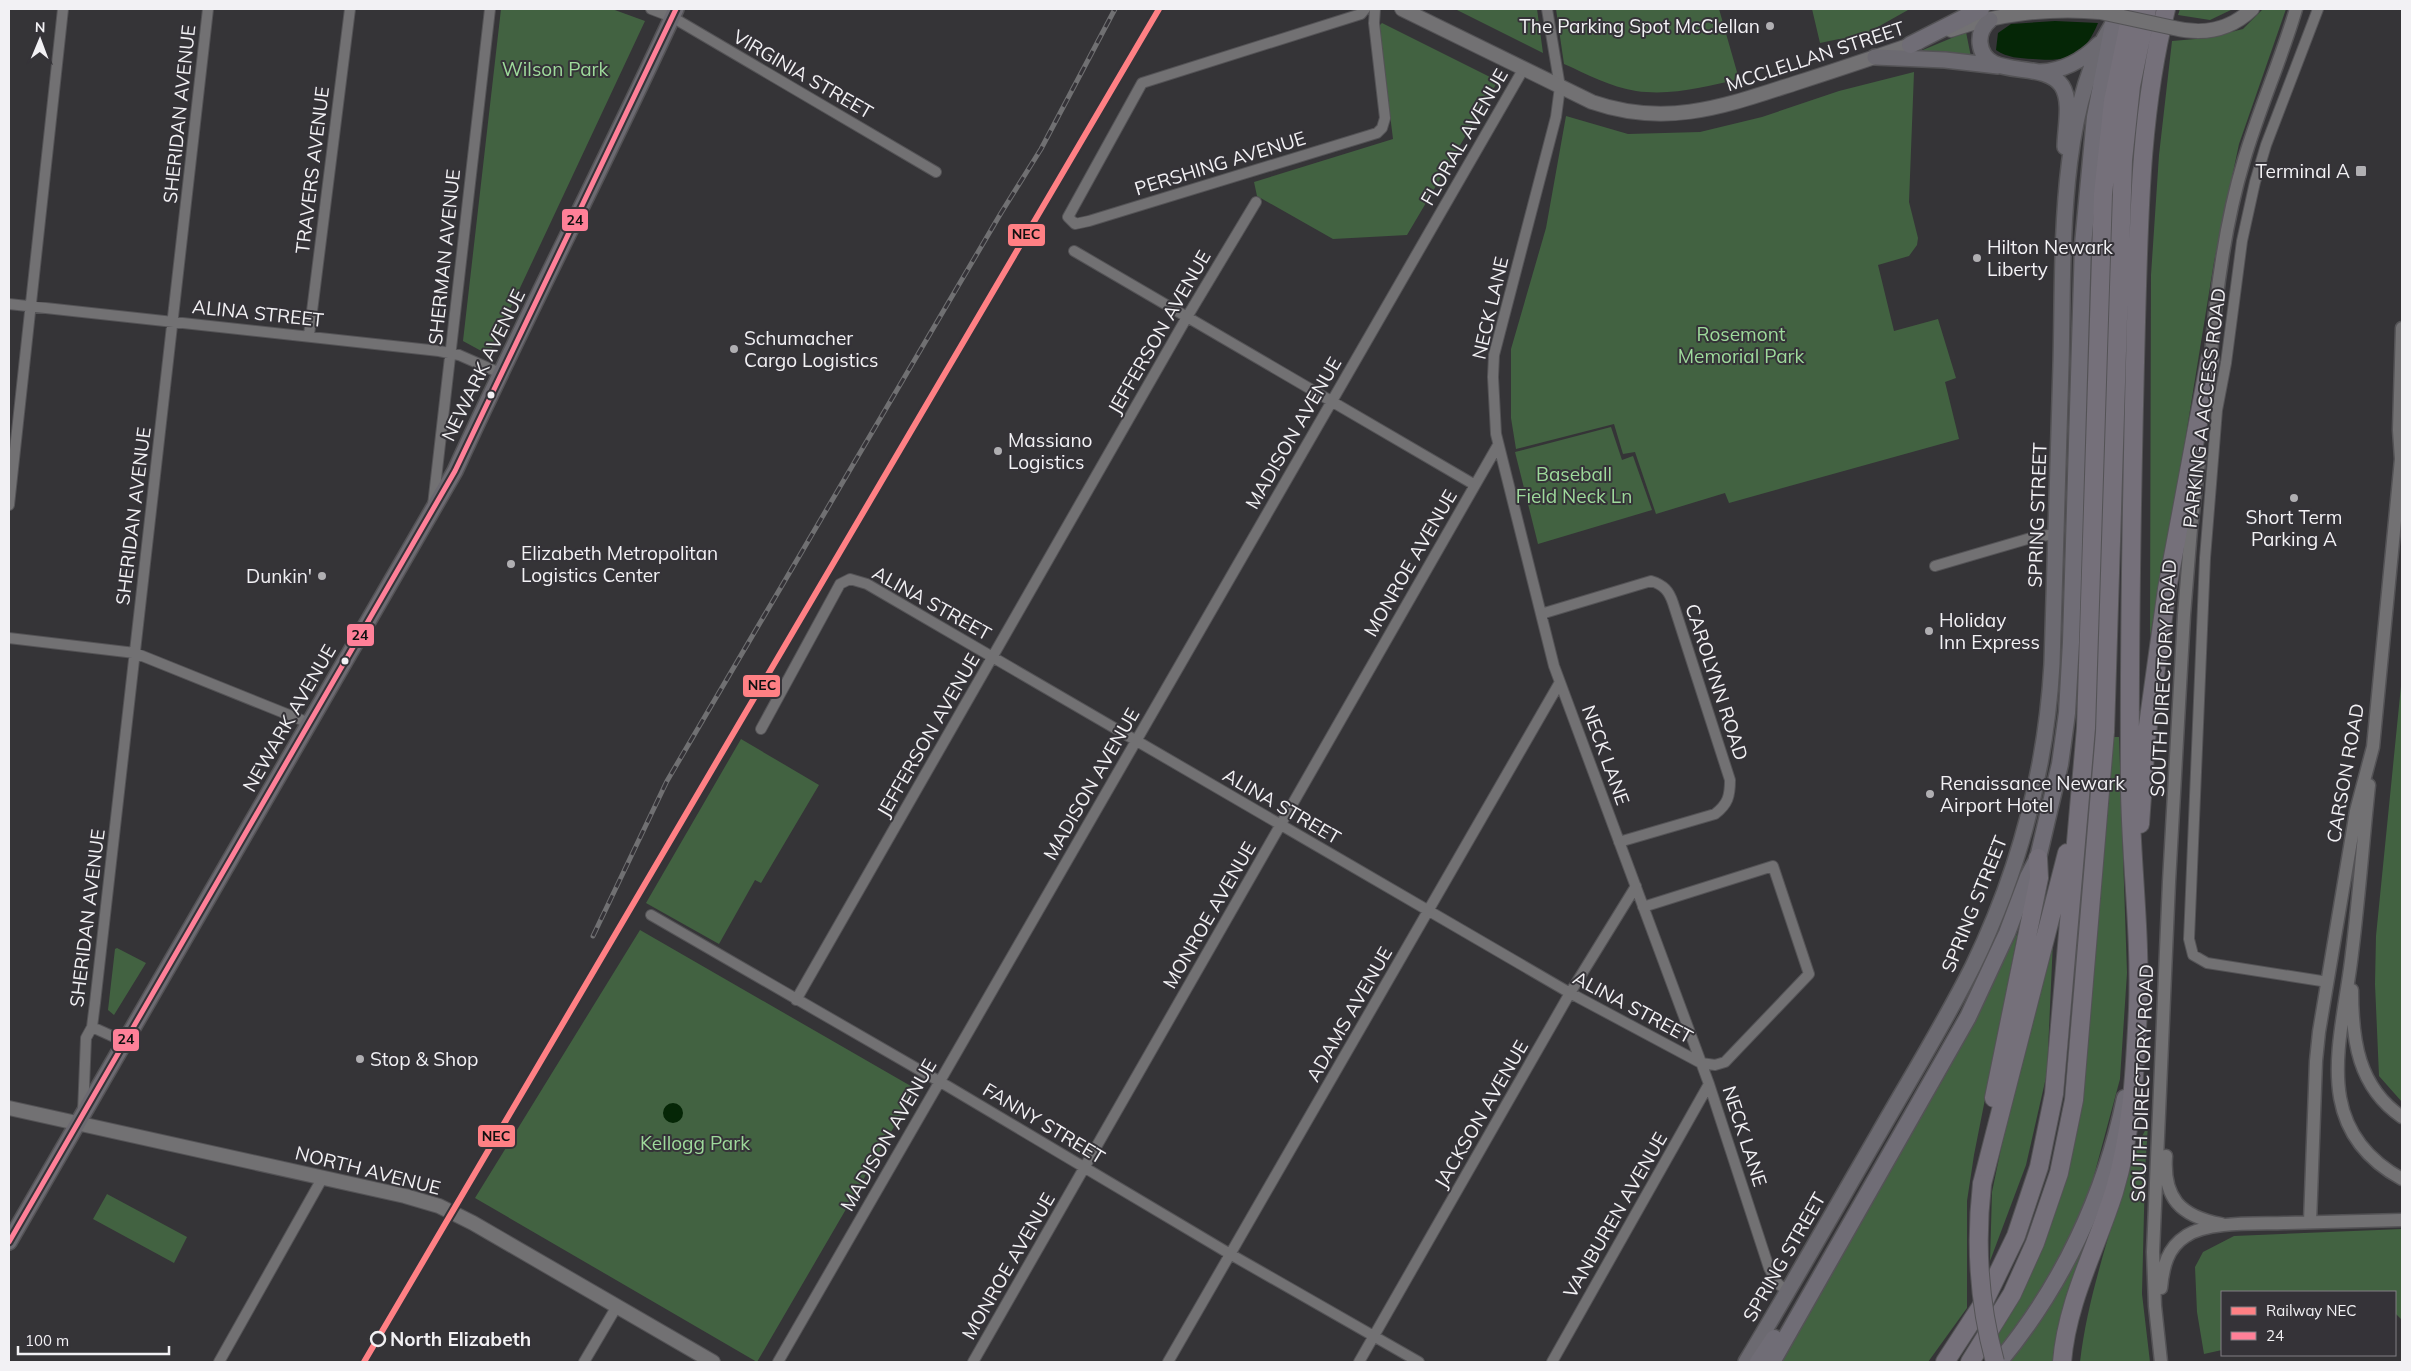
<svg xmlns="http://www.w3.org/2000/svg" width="2411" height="1371" font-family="Mulish,sans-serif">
	<rect width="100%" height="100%" fill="#353437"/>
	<path fill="#426241" d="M 501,9 L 612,9 L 645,21 L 490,352 L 485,353 L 463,341 Z
		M 1455,9 L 1537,9 L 1543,53 Z
		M 1556,9 L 1719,9 L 1739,79 C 1705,87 1671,96 1636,91 C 1610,87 1587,74 1564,64 Z
		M 1812,9 L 1914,9 L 1908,10 L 1851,42 L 1839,39 L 1820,43 Z
		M 2180,9 L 2233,9 L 2210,20 L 2178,15 Z
		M 2263,9 L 2286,9 L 2239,144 L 2214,262 L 2185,441 L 2150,637 L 2151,275 L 2159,155 L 2172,41 L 2207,38 L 2243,29 Z
		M 1382,23 L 1498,81 L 1407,235 L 1333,239 L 1257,196 L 1254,182 L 1393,139 L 1379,26 Z
		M 1966,32 L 1971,57 L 1918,52 Z
		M 1914,72 L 1909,202 L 1918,238 L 1917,245 L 1909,256 L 1878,265 L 1894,331 L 1938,319 L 1956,378 L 1945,382 L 1959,439 L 1729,503 L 1725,493 L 1656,514 L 1635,452 L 1623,454 L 1614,424 L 1516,449 L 1511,418 L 1511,349 L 1546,228 L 1566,116 L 1628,134 L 1700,132 L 1762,117 L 1839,91 Z
		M 1611,427 L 1622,460 L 1633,456 L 1652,510 L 1538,544 L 1515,452 Z
		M 2402,676 L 2402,1102 L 2379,1076 L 2375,984 L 2376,936 Z
		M 2111,737 L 2119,737 L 2127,973 L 2120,1079 L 2089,1194 L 2054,1272 L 2001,1347 L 1997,1331 L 2033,1264 L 2087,1014 L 2101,888 Z
		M 741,739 L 819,785 L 761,883 L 755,880 L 719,944 L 646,903 Z
		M 640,930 L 916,1089 L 757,1362 L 475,1198 Z
		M 2018,932 L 1974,1155 L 1967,1201 L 1967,1308 L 1928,1362 L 1778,1362 L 1946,1074 Z
		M 2053,941 L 2047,1073 L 2026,1165 L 1990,1261 L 1992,1192 L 2015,1081 Z
		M 117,948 L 146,963 L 114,1015 L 108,1010 L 115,949 Z
		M 2148,1125 L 2145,1171 L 2142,1294 L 2150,1362 L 2080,1362 C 2086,1310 2102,1258 2117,1208 C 2126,1180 2133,1151 2148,1125 Z
		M 107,1194 L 187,1237 L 174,1263 L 93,1219 Z
		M 2402,1229 L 2402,1320 L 2395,1313 L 2395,1292 L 2222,1292 L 2222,1350 L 2204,1354 L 2197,1312 L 2195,1267 L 2203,1252 L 2234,1236 Z
		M 2084,1248 L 2060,1320 L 2056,1362 L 2007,1362 L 2025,1341 Z"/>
	<path fill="#052606" d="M 2055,21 L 2098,23 C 2084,57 2068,62 2033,59 C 2019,58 2008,58 1996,50 L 1998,33 L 2011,24 Z
		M663 1113a10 10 0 1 1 20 0a10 10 0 1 1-20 0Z"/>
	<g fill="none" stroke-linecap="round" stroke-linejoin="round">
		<defs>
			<path id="minor" d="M 651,9 L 672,17 L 936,172
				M 1365,9 L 1361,14 L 1142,83 L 1068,217 L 1075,224 L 1089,221 L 1377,133 L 1382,128 L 1385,118 L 1374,23 L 1375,9
				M 1547,9 L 1560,87 L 1556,117 L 1494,355 L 1493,377 L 1496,434 L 1554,666 L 1709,1084 L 1769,1268 L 1778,1284 L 1788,1291
				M 2318,9 L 2266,145 L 2255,182 L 2242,241 L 2226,363 L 2217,410 L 2205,558 L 2189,939 L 2193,955 L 2207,963 L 2328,982
				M 1074,251 L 1475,485
				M 9,304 L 439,351 L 459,355 L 500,373
				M 309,335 L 350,9
				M 9,505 L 63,9
				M 433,505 L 490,9
				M 1935,566 L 2034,537 L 2056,534
				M 1541,614 L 1651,581 C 1664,585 1669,591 1673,603 L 1730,780 C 1730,796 1728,804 1715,814 L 1619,842
				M 9,638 L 135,653 L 309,723
				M 761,729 L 840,584 L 850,579 L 867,584 L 1570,993 L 1701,1063 L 1715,1065 L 1725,1062 L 1809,974 L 1773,866 L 1643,907
				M 651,915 L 949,1087 L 1230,1254 L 1419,1362
				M 796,1000 L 1187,317 L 1256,202
				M 92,1027 L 123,1041
				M 83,1112 L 86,1038 L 92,1027 L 95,1003 L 208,9
				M 219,1362 L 323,1177
				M 584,1362 L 617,1306
				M 778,1362 L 1524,68
				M 973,1362 L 1498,445
				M 1168,1362 L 1560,682
				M 1359,1362 L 1570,993 L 1636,886
				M 1552,1362 L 1709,1084"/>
			<path id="tertiary" d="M 2210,367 C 2215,298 2224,226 2244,160 C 2259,109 2281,60 2296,9
				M 2369,785 C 2363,841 2359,897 2352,953 C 2343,1037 2307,1127 2402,1179
				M 2352,990 C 2352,1040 2358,1087 2402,1117
				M 2166,1156 C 2163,1198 2180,1216 2221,1224
				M 2310,1222 L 2316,1061 L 2319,1032 L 2356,811 L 2373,747 L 2401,459 L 2399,430 L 2402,328
				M 2161,1288 C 2163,1267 2167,1248 2186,1236 C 2208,1221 2258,1224 2284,1223 C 2323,1222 2363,1221 2402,1220
				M 2161,1362 L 2155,1306 L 2153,1252 L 2169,882 L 2184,615 L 2191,529 L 2200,454"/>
			<path id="secondary" d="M 1402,9 L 1592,102 C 1667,128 1725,106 1796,83 C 1837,70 1878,56 1919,42
				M 2174,28 C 2203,35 2229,31 2252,9
				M 1951,30 C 1997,14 2051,7 2100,12
				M 9,1108 L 405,1196 L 439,1206 L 473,1223 L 713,1362"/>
			<path id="primary" d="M 1990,20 C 1983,26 1979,33 1980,43 C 1984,82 2043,58 2062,86 C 2072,102 2065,129 2065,147
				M 1875,57 L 1945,60 L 1998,66
				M 2040,72 C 2063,71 2082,61 2099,44
				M 9,1242 L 455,471 C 526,315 605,164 676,9
				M 1746,1362 C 1791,1287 1834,1211 1878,1135 C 1910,1079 1944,1024 1973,966 C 2019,871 2046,769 2052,664 C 2055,565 2058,465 2061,365 C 2064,262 2056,114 2112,25"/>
			<path id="trunk" d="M 1910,45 L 1981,9
				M 1758,1362 L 1774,1338
				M 1772,1362 L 1968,1017 L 2007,933 L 2028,877 L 2038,858 L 2060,764 L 2067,713 L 2071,642 L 2083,245 L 2095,117 L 2116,9
				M 1999,1362 C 2062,1286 2105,1195 2125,1098"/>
			<path id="motorway" d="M 2140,824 L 2146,740 L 2167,589 L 2210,359
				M 1994,1098 L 2039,878 L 2038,858
				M 1982,1184 L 2067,853
				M 1945,1362 L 1984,1302 L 2016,1236 L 2039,1167 L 2054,1094 L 2086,728 L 2103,194 L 2113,101 L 2132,9
				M 1970,1362 L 2012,1294 L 2035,1243 L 2059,1173 L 2074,1100 L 2105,732 L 2123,160 L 2131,86 L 2147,9
				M 2062,1362 C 2067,1301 2096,1249 2114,1192 C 2132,1133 2135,1071 2138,1009 C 2141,935 2131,862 2130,789 C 2129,633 2132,478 2136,322 C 2139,216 2140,112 2166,9"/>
		</defs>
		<use href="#minor" stroke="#545356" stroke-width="12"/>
		<use href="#tertiary" stroke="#545356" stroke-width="15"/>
		<use href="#secondary" stroke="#545356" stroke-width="16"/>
		<use href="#primary" stroke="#545356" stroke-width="18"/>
		<use href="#trunk" stroke="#545356" stroke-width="19"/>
		<use href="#motorway" stroke="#545356" stroke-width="20"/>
		<use href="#minor" stroke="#727173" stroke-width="10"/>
		<use href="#tertiary" stroke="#727173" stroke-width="12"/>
		<use href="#secondary" stroke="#727173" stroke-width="14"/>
		<use href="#primary" stroke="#6c6a71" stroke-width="15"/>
		<use href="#trunk" stroke="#706d76" stroke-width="16"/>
		<use href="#motorway" stroke="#75707a" stroke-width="18"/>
		<defs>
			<path id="rail" d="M 593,936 L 667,781 L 1001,213 L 1041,149 L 1115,9"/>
		</defs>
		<use href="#rail" stroke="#707072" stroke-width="5"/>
		<use href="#rail" stroke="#353338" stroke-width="3" stroke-dasharray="9" stroke-linecap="butt"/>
		<defs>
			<path id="secondary-bridge" d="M 2100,12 L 2174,28"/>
			<path id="motorway-bridge" d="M 1982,1184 C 1975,1245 1979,1304 1995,1362"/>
		</defs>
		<use href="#secondary-bridge" stroke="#545356" stroke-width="16" stroke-linecap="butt"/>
		<use href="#motorway-bridge" stroke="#545356" stroke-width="20" stroke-linecap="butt"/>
		<use href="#secondary-bridge" stroke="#727173" stroke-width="14"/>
		<use href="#motorway-bridge" stroke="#75707a" stroke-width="18"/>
		<defs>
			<path id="bus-1" d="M 9,1242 L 455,471 L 676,9"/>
		</defs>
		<use href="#bus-1" stroke="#353338" stroke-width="9"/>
		<use href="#bus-1" stroke="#ff8098" stroke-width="5"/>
		<defs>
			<path id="rail-1" d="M 364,1362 L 1159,9"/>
		</defs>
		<use href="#rail-1" stroke="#353338" stroke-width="10"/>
		<use href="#rail-1" stroke="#ff8084" stroke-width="6"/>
	</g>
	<g fill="#b0afb2" stroke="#353338" stroke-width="2">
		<circle cx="1770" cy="26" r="5"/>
		<rect x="2355" y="165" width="12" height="12" rx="2.5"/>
		<circle cx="1977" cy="258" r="5"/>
		<circle cx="734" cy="349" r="5"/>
		<circle cx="998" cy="451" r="5"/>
		<circle cx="2294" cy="498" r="5"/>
		<circle cx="511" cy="564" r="5"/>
		<circle cx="322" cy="576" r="5"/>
		<circle cx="1929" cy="631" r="5"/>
		<circle cx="1930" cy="794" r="5"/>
		<circle cx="360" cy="1059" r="5"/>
	</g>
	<g fill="#f2f1f4" stroke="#353338" stroke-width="2">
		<circle cx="491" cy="395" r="4.5"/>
		<circle cx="345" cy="661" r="4.5"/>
	</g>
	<circle fill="#353338" stroke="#f2f1f4" stroke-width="2.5" cx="378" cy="1339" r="7"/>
	<g text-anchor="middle" stroke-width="4" stroke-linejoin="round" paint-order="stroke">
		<g font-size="19" fill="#f2f1f4" stroke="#353338" text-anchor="start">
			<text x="1760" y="33" text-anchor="end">The Parking Spot McClellan</text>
			<text x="2350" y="178" text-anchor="end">Terminal A</text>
			<text x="1987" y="254">Hilton Newark<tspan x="1987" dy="22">Liberty</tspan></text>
			<text x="744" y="345">Schumacher<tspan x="744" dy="22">Cargo Logistics</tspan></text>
			<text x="1008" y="447">Massiano<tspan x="1008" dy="22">Logistics</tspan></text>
			<text x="2294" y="524" text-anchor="middle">Short Term<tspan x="2294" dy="22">Parking A</tspan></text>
			<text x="521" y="560">Elizabeth Metropolitan<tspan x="521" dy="22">Logistics Center</tspan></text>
			<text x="312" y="583" text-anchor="end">Dunkin'</text>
			<text x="1939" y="627">Holiday<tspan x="1939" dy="22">Inn Express</tspan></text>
			<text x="1940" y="790">Renaissance Newark<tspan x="1940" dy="22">Airport Hotel</tspan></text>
			<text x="370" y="1066">Stop &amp; Shop</text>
		</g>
		<g font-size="19" fill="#f2f1f4" stroke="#353338">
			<text transform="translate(1815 56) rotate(-18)" y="7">MCCLELLAN STREET</text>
			<text transform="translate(803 74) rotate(30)" y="7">VIRGINIA STREET</text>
			<text transform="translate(179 114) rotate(-84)" y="7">SHERIDAN AVENUE</text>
			<text transform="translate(1464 137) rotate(-60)" y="7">FLORAL AVENUE</text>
			<text transform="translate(1220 163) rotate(-17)" y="7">PERSHING AVENUE</text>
			<text transform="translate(312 170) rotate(-83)" y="7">TRAVERS AVENUE</text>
			<text transform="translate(444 257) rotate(-84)" y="7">SHERMAN AVENUE</text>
			<text transform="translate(1490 308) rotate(-77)" y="7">NECK LANE</text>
			<text transform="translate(258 313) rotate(6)" y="7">ALINA STREET</text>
			<text transform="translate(1159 332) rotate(-60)" y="7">JEFFERSON AVENUE</text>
			<text transform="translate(483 365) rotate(-64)" y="7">NEWARK AVENUE</text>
			<text transform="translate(2204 408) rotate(-83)" y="7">PARKING A ACCESS ROAD</text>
			<text transform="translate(1293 433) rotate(-60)" y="7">MADISON AVENUE</text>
			<text transform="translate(2037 515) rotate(-88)" y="7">SPRING STREET</text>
			<text transform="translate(133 516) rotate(-83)" y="7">SHERIDAN AVENUE</text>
			<text transform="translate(1410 563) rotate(-60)" y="7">MONROE AVENUE</text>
			<text transform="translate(932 603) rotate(29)" y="7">ALINA STREET</text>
			<text transform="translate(2163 678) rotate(-87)" y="7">SOUTH DIRECTORY ROAD</text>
			<text transform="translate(1717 682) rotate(72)" y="7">CAROLYNN ROAD</text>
			<text transform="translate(289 718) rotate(-60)" y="7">NEWARK AVENUE</text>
			<text transform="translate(928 735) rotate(-60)" y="7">JEFFERSON AVENUE</text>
			<text transform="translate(1606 755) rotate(70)" y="7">NECK LANE</text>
			<text transform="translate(2345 773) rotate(-80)" y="7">CARSON ROAD</text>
			<text transform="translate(1091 784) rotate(-60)" y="7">MADISON AVENUE</text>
			<text transform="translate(1282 806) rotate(30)" y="7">ALINA STREET</text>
			<text transform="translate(1974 904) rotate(-68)" y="7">SPRING STREET</text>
			<text transform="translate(1209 915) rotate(-60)" y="7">MONROE AVENUE</text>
			<text transform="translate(87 918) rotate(-83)" y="7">SHERIDAN AVENUE</text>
			<text transform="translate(1633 1007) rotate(28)" y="7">ALINA STREET</text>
			<text transform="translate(1349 1014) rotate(-60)" y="7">ADAMS AVENUE</text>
			<text transform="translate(2142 1083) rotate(-88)" y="7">SOUTH DIRECTORY ROAD</text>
			<text transform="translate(1481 1114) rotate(-60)" y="7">JACKSON AVENUE</text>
			<text transform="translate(1044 1123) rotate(31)" y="7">FANNY STREET</text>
			<text transform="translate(888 1135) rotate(-60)" y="7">MADISON AVENUE</text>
			<text transform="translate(1745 1136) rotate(72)" y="7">NECK LANE</text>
			<text transform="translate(368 1170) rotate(14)" y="7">NORTH AVENUE</text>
			<text transform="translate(1615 1215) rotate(-60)" y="7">VANBUREN AVENUE</text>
			<text transform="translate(1784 1257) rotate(-60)" y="7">SPRING STREET</text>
			<text transform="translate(1008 1266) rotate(-60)" y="7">MONROE AVENUE</text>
		</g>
		<g font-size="19" fill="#9eda9b" stroke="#353338">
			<text x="555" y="76">Wilson Park</text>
			<text x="1741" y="341">Rosemont<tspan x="1741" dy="22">Memorial Park</tspan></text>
			<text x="1574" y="481">Baseball<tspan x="1574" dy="22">Field Neck Ln</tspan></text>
			<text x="695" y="1150">Kellogg Park</text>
		</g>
		<g font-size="19" font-weight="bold" fill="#f2f1f4" stroke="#353338" text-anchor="start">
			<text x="390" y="1346">North Elizabeth</text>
		</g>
	</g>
	<g stroke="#353338" stroke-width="2">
		<rect x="561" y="208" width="28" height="24" rx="5" fill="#ff8098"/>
		<rect x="1007" y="223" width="39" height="24" rx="5" fill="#ff8084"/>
		<rect x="346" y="623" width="29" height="24" rx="5" fill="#ff8098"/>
		<rect x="742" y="674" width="39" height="24" rx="5" fill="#ff8084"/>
		<rect x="112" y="1028" width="28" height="24" rx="5" fill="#ff8098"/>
		<rect x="477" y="1124" width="39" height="24" rx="5" fill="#ff8084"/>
	</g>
	<g font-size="14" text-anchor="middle" font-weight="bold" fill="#111">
		<text x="575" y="225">24</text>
		<text x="1026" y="239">NEC</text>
		<text x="360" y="640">24</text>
		<text x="762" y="690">NEC</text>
		<text x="126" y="1044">24</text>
		<text x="496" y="1141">NEC</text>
	</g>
	<rect width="2411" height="1371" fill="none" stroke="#f2f1f4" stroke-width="20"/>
	<rect x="2221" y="1291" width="175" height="65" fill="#353338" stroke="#817f83"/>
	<rect x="2231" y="1307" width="25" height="8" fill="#ff8084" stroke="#817f83"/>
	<text x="2266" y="1316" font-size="15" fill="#f2f1f4">Railway NEC</text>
	<rect x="2231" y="1332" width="25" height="8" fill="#ff8098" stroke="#817f83"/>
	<text x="2266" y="1341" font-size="15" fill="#f2f1f4">24</text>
	<g transform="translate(40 40) rotate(1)" stroke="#353338" stroke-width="4" paint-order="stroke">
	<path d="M0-4L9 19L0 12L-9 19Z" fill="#f2f1f4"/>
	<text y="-8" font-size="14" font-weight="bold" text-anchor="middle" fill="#f2f1f4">N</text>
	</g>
	<path d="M18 1346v8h151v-8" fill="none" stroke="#f2f1f4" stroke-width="2.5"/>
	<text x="25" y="1346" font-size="15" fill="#f2f1f4" stroke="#353338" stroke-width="4" paint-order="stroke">100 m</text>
</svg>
